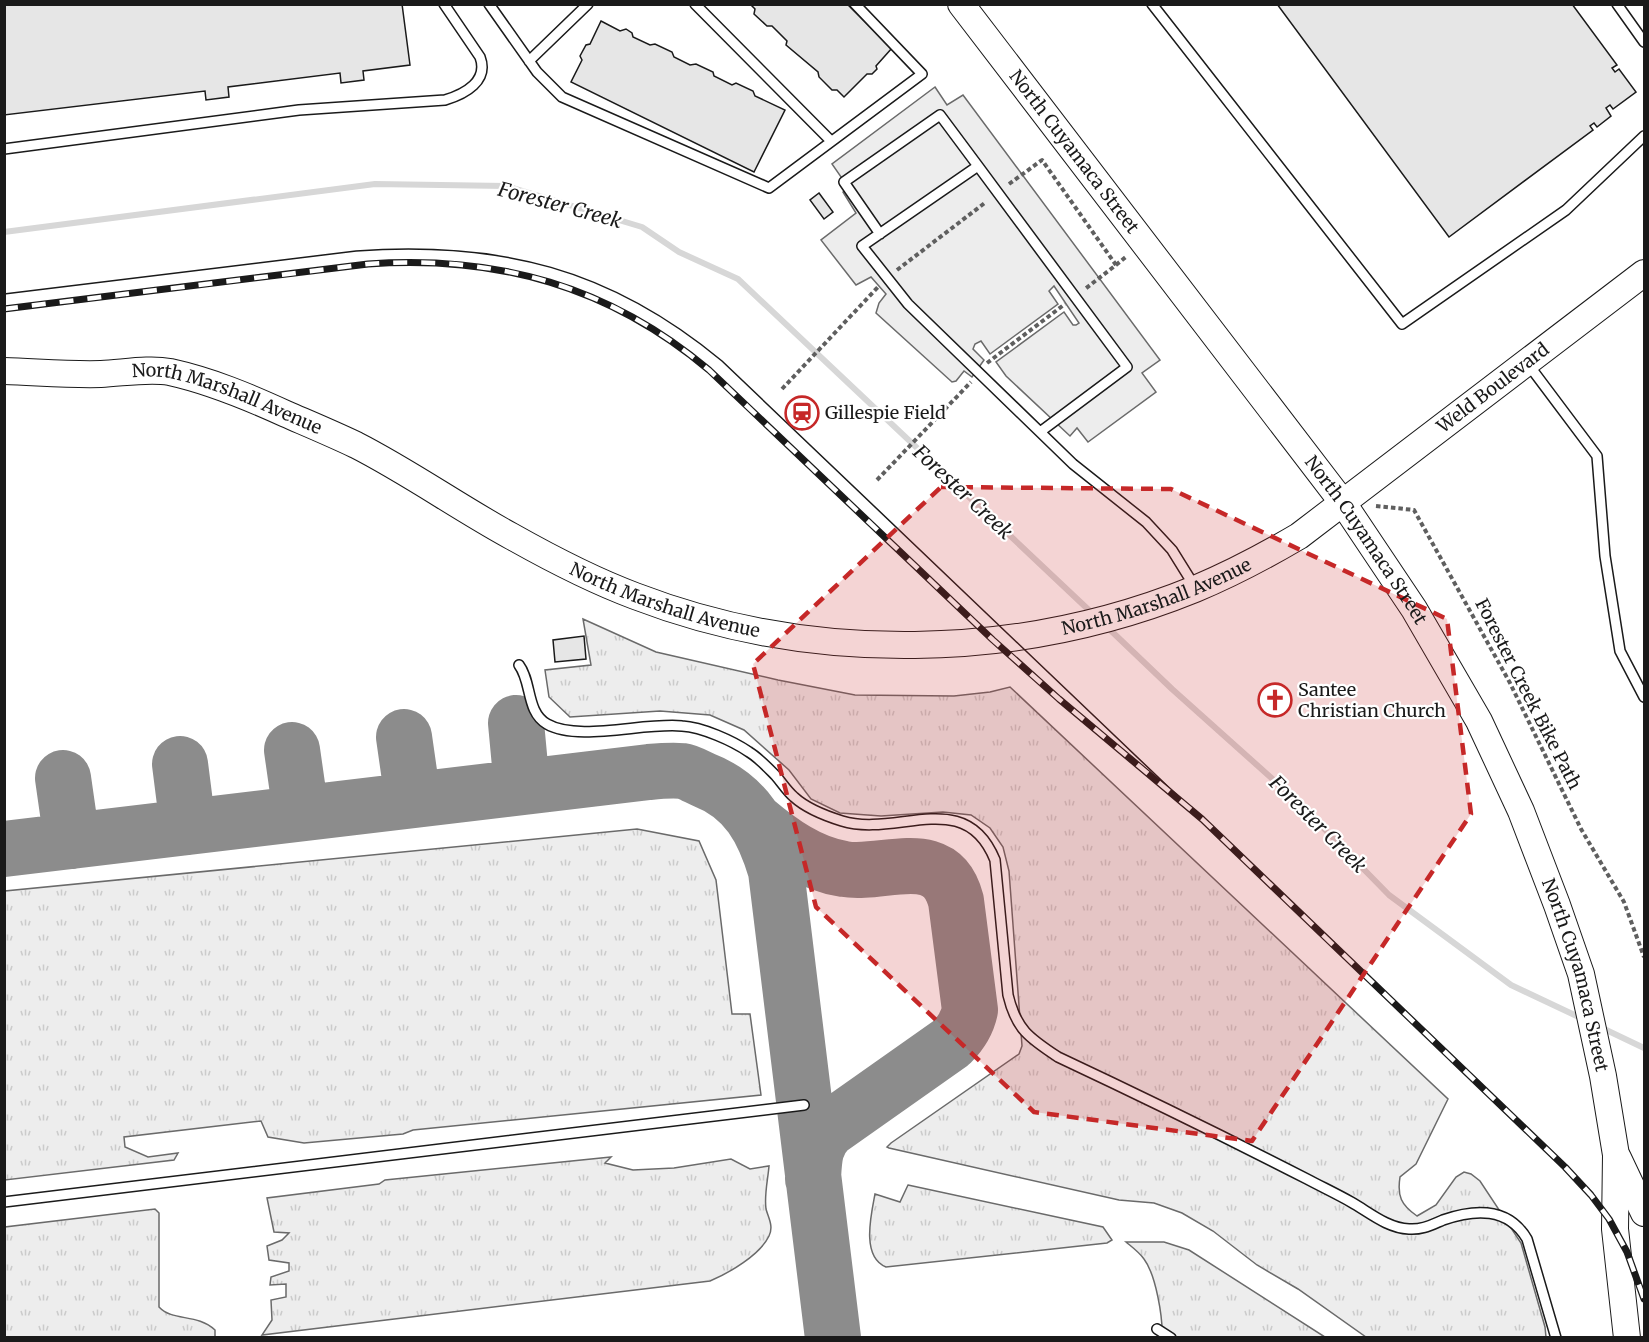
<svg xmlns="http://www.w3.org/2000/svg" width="1649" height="1342" font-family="Merriweather,serif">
	<defs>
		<pattern id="grass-tufts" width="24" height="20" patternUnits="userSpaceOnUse" patternTransform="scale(1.5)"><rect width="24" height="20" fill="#ededed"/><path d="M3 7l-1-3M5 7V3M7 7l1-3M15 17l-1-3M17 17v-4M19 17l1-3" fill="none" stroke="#cbcbcb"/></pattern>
	</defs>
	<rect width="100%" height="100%" fill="#fff"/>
	<path fill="url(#grass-tufts)" stroke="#6a6a6a" stroke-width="1.5" d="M 583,619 L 656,652 L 778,680 L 855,695 L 954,696 L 990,692 L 1010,687 L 1448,1099 L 1416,1164 L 1400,1177 C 1397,1196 1401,1205 1417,1216 L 1436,1205 L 1456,1177 L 1464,1172 L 1471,1174 L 1480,1181 L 1521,1243 L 1545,1327 L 1546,1337 L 1366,1337 L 1298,1289 L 1257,1265 L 1213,1231 L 1182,1213 L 1154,1203 L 1119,1200 L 889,1148 L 887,1147 L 891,1143 L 1019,1054 L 1022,1046 L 1009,871 L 1003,847 L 990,828 L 971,815 L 943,812 L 881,816 L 840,813 L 811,799 L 789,770 L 744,730 L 710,715 L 660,711 L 570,717 L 549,697 L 545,670 L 591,665 Z
		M 637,829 L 699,841 L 716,880 L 732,1014 L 750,1014 L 761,1095 L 413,1130 L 403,1134 L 304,1143 L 268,1137 L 261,1121 L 124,1137 L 125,1147 L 148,1157 L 178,1153 L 174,1160 L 5,1180 L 5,891 Z
		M 611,1157 L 605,1163 L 633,1170 L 674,1168 L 731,1159 L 750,1169 L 769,1166 C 768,1179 764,1195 766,1209 C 768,1217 774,1226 769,1236 C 760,1255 729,1273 710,1281 L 262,1335 L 272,1320 L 271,1300 L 286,1297 L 286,1284 L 270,1285 L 271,1277 L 289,1271 L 289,1263 L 269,1260 L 267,1246 L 282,1240 L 289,1233 L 274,1232 L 267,1198 L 379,1184 L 385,1180 Z
		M 908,1185 L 1103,1227 L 1112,1240 L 1107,1243 L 886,1267 C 861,1257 871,1215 875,1194 L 900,1202 Z
		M 155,1209 L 159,1213 L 159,1307 C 173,1322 197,1313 215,1330 L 215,1337 L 5,1337 L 5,1227 Z
		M 1126,1242 L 1164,1242 L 1189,1250 L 1325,1337 L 1162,1337 C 1163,1318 1156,1275 1144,1259 C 1139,1252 1132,1247 1126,1242 Z"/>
	<path fill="#ededed" stroke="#6a6a6a" stroke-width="1.5" d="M 935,87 L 947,105 L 963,95 L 1160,360 L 1142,373 L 1156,392 L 1088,442 L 1077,428 L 1070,436 L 1006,376 L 996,362 L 1064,312 L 1073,325 L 1076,325 L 1079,323 L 1054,286 L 1049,291 L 1058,304 L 990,354 L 981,341 L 975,344 L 973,349 L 984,360 L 972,377 L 964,371 L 956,381 L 952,382 L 876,313 L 879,303 L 886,294 L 871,277 L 856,285 L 821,240 L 856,213 L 843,192 L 847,188 L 846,184 L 832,164 Z"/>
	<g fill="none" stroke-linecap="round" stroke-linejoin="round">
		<path stroke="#d7d7d7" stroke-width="6" d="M 4,232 L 375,184 L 506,186 L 642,227 L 679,252 L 738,279 L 1093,614
			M 1105,625 L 1172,689 L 1296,800 L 1389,895 L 1511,985 L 1583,1019
			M 1600,1027 L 1644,1048"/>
		<path stroke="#8c8c8c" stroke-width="56" d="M 516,723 L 522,787
			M 404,737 L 413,800
			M 292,750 L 301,813
			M 180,764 L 188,827
			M 63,778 L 72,841
			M 755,821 C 780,842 810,864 844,869 C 885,876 941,843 956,901 L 970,1010 C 967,1024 961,1033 951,1043 L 829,1129 C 814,1144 814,1159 813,1179
			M 4,849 L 649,772 C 660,771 672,770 682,771 C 689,772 697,777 704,780 C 746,796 764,830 776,871 L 833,1338"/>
	</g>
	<path fill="#e6e6e6" stroke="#1a1a1a" stroke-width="1.5" d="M 4,4 L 402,4 L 410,65 L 363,71 L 364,80 L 341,83 L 340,73 L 228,87 L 229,97 L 206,100 L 205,91 L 4,115 Z
		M 750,4 L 847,4 L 892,48 L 876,66 L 877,69 L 872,74 L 867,74 L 844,97 L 837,90 L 832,90 L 819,77 L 818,72 L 786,45 L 787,41 L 772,26 L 767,26 L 754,14 L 755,9 Z
		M 1277,4 L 1572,4 L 1617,65 L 1612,68 L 1615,72 L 1619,69 L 1636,92 L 1613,109 L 1610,105 L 1606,108 L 1611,116 L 1597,127 L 1594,123 L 1590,126 L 1593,130 L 1449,237 Z
		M 601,21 L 620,31 L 626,29 L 632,33 L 633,37 L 650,45 L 655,44 L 672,52 L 674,57 L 690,65 L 696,64 L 713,72 L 714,76 L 732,85 L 736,83 L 753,91 L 755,96 L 785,110 L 754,172 L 571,82 L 582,60 L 580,56 L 586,45 L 590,44 Z
		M 819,193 L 833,212 L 824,219 L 810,200 Z
		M 584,636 L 586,659 L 555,662 L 553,640 Z"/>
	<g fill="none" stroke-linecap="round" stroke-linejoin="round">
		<defs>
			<path id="service" d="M 489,4 L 537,72 L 562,97 L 769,188 L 922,74 L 855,4
				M 695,4 L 831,141
				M 1152,4 L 1402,324 L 1566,210 L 1644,136
				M 1617,4 L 1644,42
				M 529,61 L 588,4
				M 4,149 L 299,110 L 445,100 C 465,94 489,81 480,57 L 444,4
				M 978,166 L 1127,367 L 1040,432
				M 880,234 L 844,182 L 940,115 L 978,166 L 862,246 L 908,304 L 1073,464 L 1146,522 L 1172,550 L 1195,587
				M 1528,364 L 1597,456 L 1605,556 L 1620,651 L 1644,697
				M 519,665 C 532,682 526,712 547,724 C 578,742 645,722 682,726 C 702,727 733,741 749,752 C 759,758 768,768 776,776 C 782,783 787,791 794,797 C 807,809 826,816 842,821 C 897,838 965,786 995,860 L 1008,995 C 1016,1029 1029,1038 1058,1057 C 1141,1096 1225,1137 1307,1179 C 1322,1187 1337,1194 1351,1202 C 1369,1212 1387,1228 1409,1229 C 1422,1230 1431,1225 1443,1220 C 1475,1209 1508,1207 1527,1239 L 1556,1338
				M 4,1202 L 804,1105
				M 1157,1329 L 1171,1338"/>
			<g id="secondary">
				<path id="s1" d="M 961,4 L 1343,503 L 1414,609 L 1479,721 L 1521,811 L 1557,905 L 1581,974 L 1603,1076 L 1616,1155 L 1615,1229 L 1627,1338"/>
				<path id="s2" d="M 4,371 C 37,372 69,375 101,374 C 123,373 149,368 170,372 C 211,381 249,397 286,414 C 309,424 333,434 356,445 C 409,472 458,507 511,536 C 550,558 592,580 635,596 C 812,664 1018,661 1195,589 C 1231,574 1265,556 1299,536 L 1644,273"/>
				<path d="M 1618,1158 L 1644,1213"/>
			</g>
		</defs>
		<use href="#service" stroke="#1a1a1a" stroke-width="12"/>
		<use href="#secondary" stroke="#1a1a1a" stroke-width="28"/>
		<path stroke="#5f5f5f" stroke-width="4" stroke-dasharray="4.5 3" stroke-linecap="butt" d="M 1009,184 L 1042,160 L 1116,265 L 1085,289
			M 1116,265 L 1127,256
			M 897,270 L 986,202
			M 987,363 L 1065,304
			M 782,389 L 878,287
			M 877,480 L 971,382
			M 1376,506 L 1414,510 L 1510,683 L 1581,829 L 1624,902 L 1644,957"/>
		<use href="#service" stroke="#fff" stroke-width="9"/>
		<use href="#secondary" stroke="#fff" stroke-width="26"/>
		<path stroke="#1a1a1a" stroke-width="1.5" d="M 4,294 L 356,251 C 500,241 610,268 722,361 L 1202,819"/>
		<defs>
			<path id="rail" d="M 4,309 L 368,264 C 498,255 609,286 709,370 L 993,640 L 1059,699 L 1202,819 L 1565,1167 L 1591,1195 L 1609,1219 L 1627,1252 L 1644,1299"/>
		</defs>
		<use href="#rail" stroke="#1a1a1a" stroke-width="7"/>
		<use href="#rail" stroke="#fff" stroke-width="4.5" stroke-dasharray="14" stroke-linecap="butt"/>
	</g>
	<path fill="#c62828" fill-opacity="0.2" stroke="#c62828" stroke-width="4.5" stroke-dasharray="12 8" stroke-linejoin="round" d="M 941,487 L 1171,489 L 1447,619 L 1471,814 L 1252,1141 L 1034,1112 L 816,907 L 753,664 Z"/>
	<defs>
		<symbol id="station-ring" viewBox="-11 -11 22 22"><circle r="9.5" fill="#fff" stroke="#c62828" stroke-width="1.5"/><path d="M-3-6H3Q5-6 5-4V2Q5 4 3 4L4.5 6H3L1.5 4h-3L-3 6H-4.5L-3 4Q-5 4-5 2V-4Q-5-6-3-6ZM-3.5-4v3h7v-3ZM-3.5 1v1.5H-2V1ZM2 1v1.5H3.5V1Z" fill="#c62828"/></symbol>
		<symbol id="church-ring" viewBox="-11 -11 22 22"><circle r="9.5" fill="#fff" stroke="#c62828" stroke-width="1.5"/><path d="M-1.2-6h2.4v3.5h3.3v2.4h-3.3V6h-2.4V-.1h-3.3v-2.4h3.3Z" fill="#c62828"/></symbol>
	</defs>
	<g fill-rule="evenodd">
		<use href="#station-ring" x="783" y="394" width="38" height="38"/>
		<use href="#church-ring" x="1256" y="681" width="38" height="38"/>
	</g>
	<g text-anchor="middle" stroke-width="4.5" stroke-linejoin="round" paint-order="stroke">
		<g font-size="18" fill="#1a1a1a" stroke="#fff">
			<text dy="6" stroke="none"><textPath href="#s1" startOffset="186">North Cuyamaca Street</textPath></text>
			<text dy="6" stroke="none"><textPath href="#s2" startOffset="1618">Weld Boulevard</textPath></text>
			<text dy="6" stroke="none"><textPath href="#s2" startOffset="228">North Marshall Avenue</textPath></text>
			<text dy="6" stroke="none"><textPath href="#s1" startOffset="672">North Cuyamaca Street</textPath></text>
			<text dy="6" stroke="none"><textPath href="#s2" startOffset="1218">North Marshall Avenue</textPath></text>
			<text dy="6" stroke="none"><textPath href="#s2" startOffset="714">North Marshall Avenue</textPath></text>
			<text transform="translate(1528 694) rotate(63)" y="6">Forester Creek Bike Path</text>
			<text dy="6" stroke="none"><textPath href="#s1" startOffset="1158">North Cuyamaca Street</textPath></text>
		</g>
		<g font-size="18" fill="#1a1a1a" stroke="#fff" text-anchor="start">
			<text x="825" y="419">Gillespie Field</text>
			<text x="1298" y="696">Santee<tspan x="1298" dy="21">Christian Church</tspan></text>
		</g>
		<g font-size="20" font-style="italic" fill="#1a1a1a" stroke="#fff">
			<text transform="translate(560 205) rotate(15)" y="7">Forester Creek</text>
			<text transform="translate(963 492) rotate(43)" y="7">Forester Creek</text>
			<text transform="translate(1318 824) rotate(45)" y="7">Forester Creek</text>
		</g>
	</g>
	<rect width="1649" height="1342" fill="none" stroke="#1a1a1a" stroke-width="12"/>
</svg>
